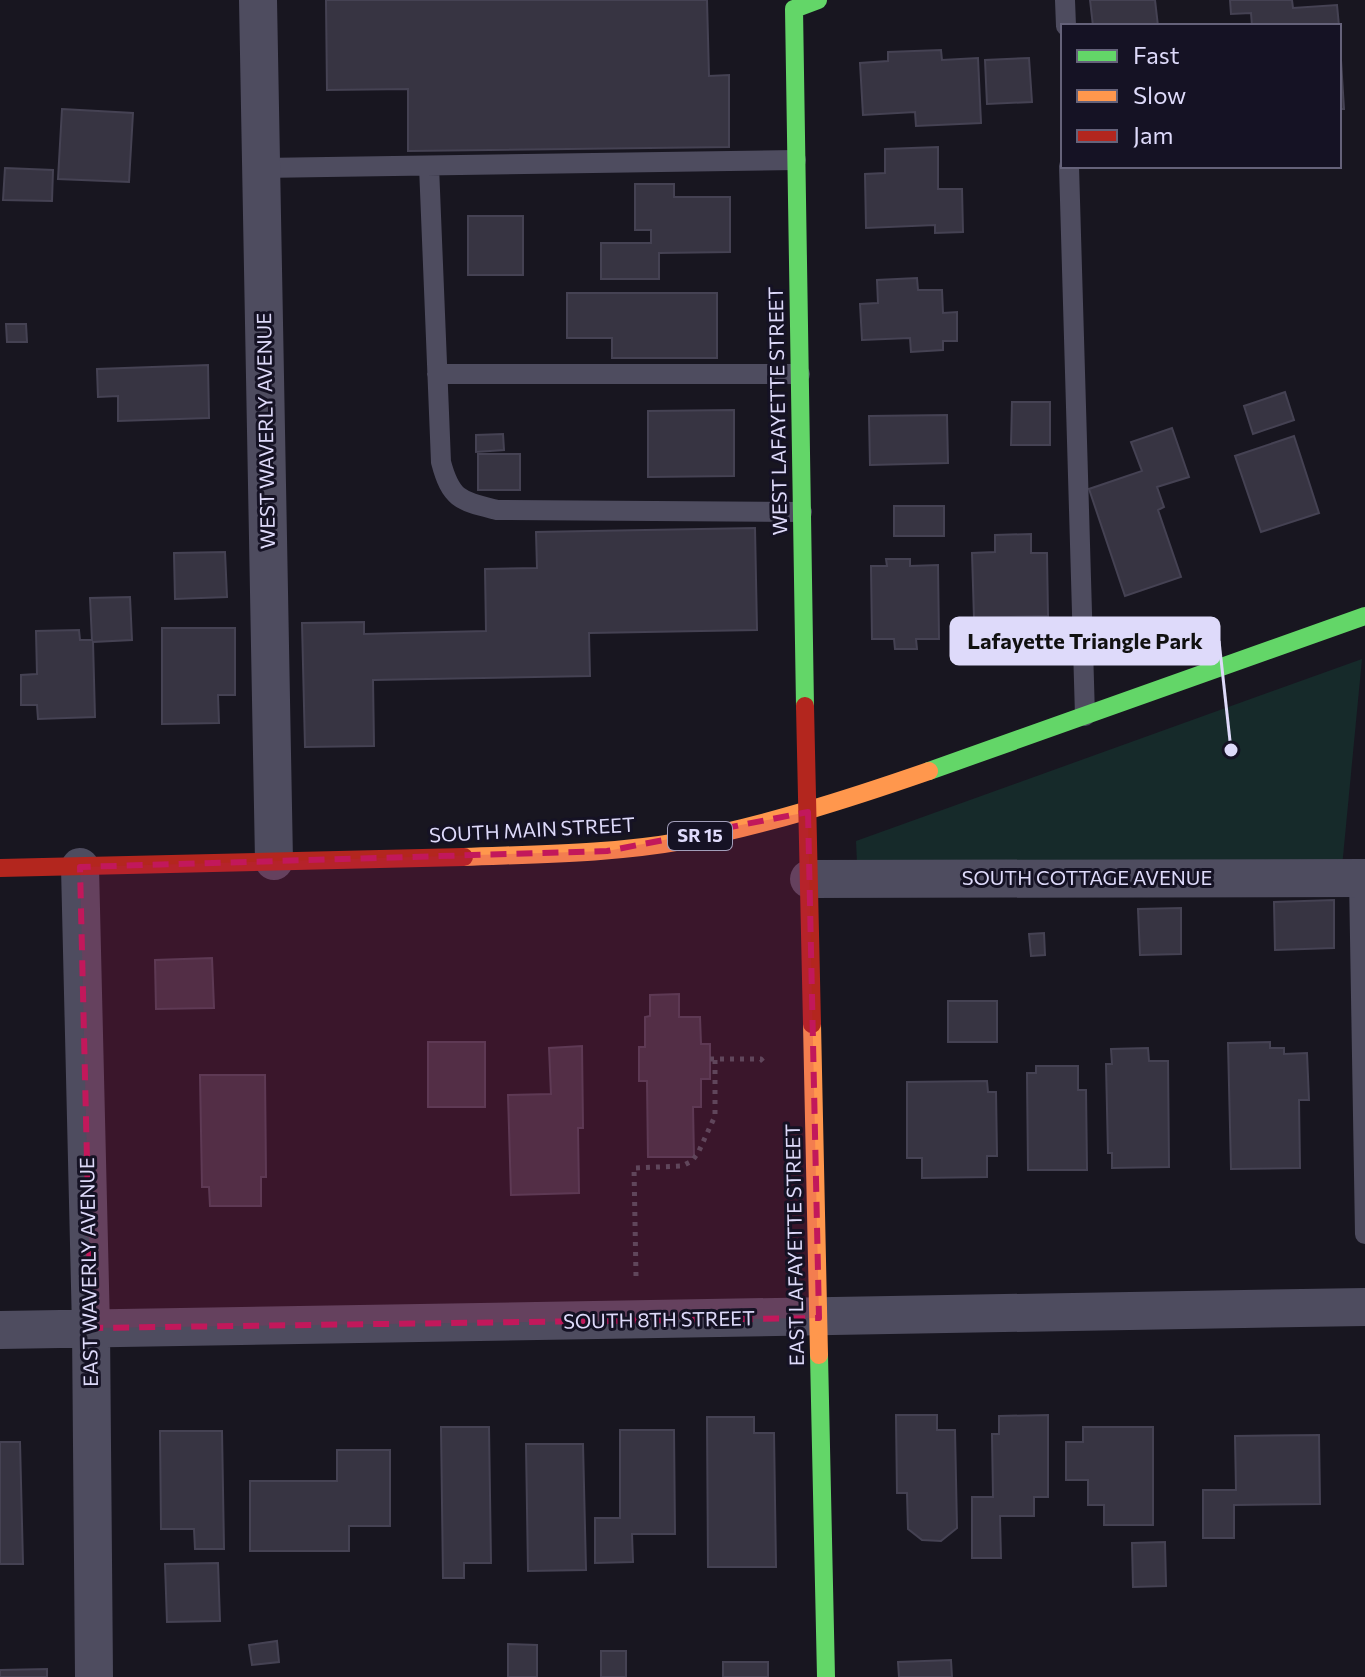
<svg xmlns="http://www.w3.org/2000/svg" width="1365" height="1677" font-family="Commissioner,sans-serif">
	<rect width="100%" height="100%" fill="#181620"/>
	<path fill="#162a2a" d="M 1362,659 L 1342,867 L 857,863 L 856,841 Z"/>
	<path fill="#373442" stroke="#454253" stroke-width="2" d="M 326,0 L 707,0 L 709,76 L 729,75 L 729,147 L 408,151 L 408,89 L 327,90 Z
		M 1090,0 L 1155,0 L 1158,26 L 1093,26 Z
		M 1230,0 L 1292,0 L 1293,8 L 1337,5 L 1339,26 L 1252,26 L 1251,13 L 1231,14 Z
		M 1339,28 L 1344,109 L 1339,109 Z
		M 941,50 L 942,60 L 978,58 L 981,123 L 916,126 L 915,112 L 863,115 L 860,63 L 888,61 L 888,52 Z
		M 1029,58 L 1032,102 L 987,104 L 985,60 Z
		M 62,109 L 133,113 L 129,182 L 58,179 Z
		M 938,147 L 938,189 L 962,189 L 963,232 L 935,233 L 935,225 L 866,228 L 865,174 L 885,173 L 885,149 Z
		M 5,168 L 53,170 L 52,201 L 3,200 Z
		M 635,184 L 674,184 L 674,197 L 730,197 L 730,252 L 659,253 L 659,279 L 601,279 L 601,243 L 651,243 L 651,230 L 635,230 Z
		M 468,216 L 523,216 L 523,275 L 468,275 Z
		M 917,278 L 918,290 L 942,290 L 943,313 L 957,312 L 957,341 L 943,341 L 943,350 L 911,352 L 910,338 L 862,340 L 860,304 L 878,303 L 877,280 Z
		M 567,293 L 717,293 L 717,358 L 612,358 L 612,338 L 567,338 Z
		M 6,324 L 26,324 L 27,342 L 7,342 Z
		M 208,365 L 209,418 L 118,421 L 118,396 L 98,397 L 97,369 Z
		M 1285,392 L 1294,420 L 1253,434 L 1244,406 Z
		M 1012,402 L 1050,402 L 1050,445 L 1011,445 Z
		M 734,410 L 734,476 L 648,477 L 648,411 Z
		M 947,415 L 948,463 L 870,465 L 869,416 Z
		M 1172,428 L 1189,477 L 1157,487 L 1164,507 L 1158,510 L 1181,577 L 1125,596 L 1089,489 L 1142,471 L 1131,442 Z
		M 503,434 L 504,450 L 476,452 L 476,435 Z
		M 1294,436 L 1319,513 L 1261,532 L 1235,456 Z
		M 478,454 L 520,454 L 520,490 L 478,490 Z
		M 894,506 L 944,506 L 944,536 L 894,536 Z
		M 755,528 L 757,630 L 589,633 L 590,676 L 373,680 L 374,746 L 305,747 L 302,623 L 364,622 L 364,634 L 486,631 L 485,569 L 537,568 L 536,532 Z
		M 1031,534 L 1031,553 L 1047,553 L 1048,616 L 974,618 L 972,553 L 995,552 L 995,535 Z
		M 225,552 L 227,597 L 175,599 L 174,553 Z
		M 886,559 L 910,559 L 910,566 L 938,565 L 939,639 L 916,639 L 917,649 L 895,649 L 894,639 L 872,639 L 871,566 L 887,566 Z
		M 130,597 L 132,640 L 93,642 L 95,717 L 38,719 L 37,705 L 21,705 L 21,675 L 37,674 L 36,631 L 79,630 L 80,640 L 92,640 L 90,598 Z
		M 162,628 L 235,628 L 235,695 L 218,695 L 219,723 L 162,724 Z
		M 1334,900 L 1334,948 L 1275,950 L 1274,902 Z
		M 1181,908 L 1181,954 L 1140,955 L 1138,909 Z
		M 1044,933 L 1045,955 L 1031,956 L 1029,934 Z
		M 212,958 L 214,1008 L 156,1009 L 155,960 Z
		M 679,994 L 679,1017 L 700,1017 L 701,1044 L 710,1044 L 710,1079 L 701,1079 L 701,1107 L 693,1107 L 694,1157 L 648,1157 L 647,1081 L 639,1081 L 639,1047 L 645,1047 L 645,1017 L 650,1016 L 650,995 Z
		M 948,1001 L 997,1001 L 997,1042 L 948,1042 Z
		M 428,1042 L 485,1042 L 485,1107 L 428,1107 Z
		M 1270,1042 L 1270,1048 L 1284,1048 L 1284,1054 L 1307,1053 L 1309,1100 L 1299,1100 L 1300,1168 L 1231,1169 L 1228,1043 Z
		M 582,1046 L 583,1128 L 578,1128 L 579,1193 L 511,1195 L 508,1095 L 551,1094 L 549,1048 Z
		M 1148,1048 L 1149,1061 L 1168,1061 L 1169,1167 L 1112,1168 L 1112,1153 L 1108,1153 L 1106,1064 L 1112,1064 L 1111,1049 Z
		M 1036,1066 L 1078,1066 L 1078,1090 L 1086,1090 L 1087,1170 L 1028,1170 L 1027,1073 L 1036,1073 Z
		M 200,1075 L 265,1075 L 266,1177 L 261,1177 L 261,1206 L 210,1206 L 209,1187 L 202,1187 Z
		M 987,1081 L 988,1092 L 996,1092 L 997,1156 L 987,1156 L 987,1177 L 922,1178 L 922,1158 L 907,1158 L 907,1082 Z
		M 896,1415 L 937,1415 L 937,1430 L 955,1430 L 957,1528 L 941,1541 L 922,1540 L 908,1529 L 907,1493 L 897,1493 Z
		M 1048,1415 L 1048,1497 L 1034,1497 L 1034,1516 L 1000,1516 L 1001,1558 L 972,1558 L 972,1497 L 993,1497 L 992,1434 L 999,1434 L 999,1416 Z
		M 707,1417 L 754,1417 L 754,1433 L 774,1433 L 776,1567 L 708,1567 Z
		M 441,1427 L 489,1427 L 491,1563 L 464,1563 L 464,1578 L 443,1578 Z
		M 1083,1427 L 1153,1427 L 1153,1525 L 1104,1525 L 1104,1505 L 1088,1505 L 1088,1480 L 1066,1480 L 1066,1442 L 1083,1442 Z
		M 620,1430 L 674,1430 L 675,1534 L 632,1534 L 633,1562 L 595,1563 L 595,1518 L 620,1518 Z
		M 160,1431 L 222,1431 L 224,1549 L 195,1549 L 194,1529 L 161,1529 Z
		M 1319,1435 L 1320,1504 L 1234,1505 L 1234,1538 L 1203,1538 L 1203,1490 L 1236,1490 L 1235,1436 Z
		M 0,1442 L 20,1442 L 23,1564 L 0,1564 Z
		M 526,1444 L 583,1444 L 586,1570 L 528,1571 Z
		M 337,1450 L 390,1450 L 390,1526 L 349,1526 L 349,1551 L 250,1551 L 250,1481 L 337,1481 Z
		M 1165,1542 L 1166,1586 L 1133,1587 L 1132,1543 Z
		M 218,1563 L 220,1621 L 167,1622 L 165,1564 Z
		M 277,1641 L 279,1662 L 252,1665 L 249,1645 Z
		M 508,1644 L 537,1645 L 537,1677 L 508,1677 Z
		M 601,1651 L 626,1651 L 626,1677 L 601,1677 Z
		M 951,1660 L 952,1677 L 899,1677 L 898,1662 Z
		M 723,1662 L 768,1662 L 768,1677 L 723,1677 Z
		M 47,1669 L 47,1677 L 0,1677 L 0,1670 Z"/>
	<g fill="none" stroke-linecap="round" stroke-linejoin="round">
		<path stroke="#48525c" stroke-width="5" stroke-dasharray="4 6" stroke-linecap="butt" d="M 710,1059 L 761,1059 L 766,1065
			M 636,1276 L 634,1168 L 682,1166 L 692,1161 L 698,1153 L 715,1116 L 715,1059"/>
		<path stroke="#4e4c5f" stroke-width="20" d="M 1065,0 L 1066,26
			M 429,166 L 441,462 C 451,500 461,501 497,510 L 802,512
			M 1069,166 L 1085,716
			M 261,168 L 796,160
			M 437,374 L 800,374
			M 1359,878 L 1365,1234"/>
		<path stroke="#4e4c5f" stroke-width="38" d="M 258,0 L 274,861
			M 80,867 L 91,1328 L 94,1677
			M 809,879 L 1365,878
			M 0,1330 L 1365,1307"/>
		<path stroke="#63d668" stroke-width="18" d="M 805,706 L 794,9 L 818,0
			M 929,771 L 1365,616
			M 819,1355 L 826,1677"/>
		<path stroke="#ff974d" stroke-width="18" d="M 464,857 C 537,854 611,854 683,841 C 767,825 848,799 929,771
			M 812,1024 L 819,1355"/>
		<path stroke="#b3261e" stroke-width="18" d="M 805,706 L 812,1024
			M 0,868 L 464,857"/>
	</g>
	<path fill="#c2185b" fill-opacity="0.2" stroke="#c2185b" stroke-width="6" stroke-dasharray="16 10" stroke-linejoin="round" d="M 808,812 L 819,1318 L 91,1328 L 80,867 L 607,851 Z"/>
	<g text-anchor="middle" stroke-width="6" stroke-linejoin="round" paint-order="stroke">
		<rect fill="#151224" stroke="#a29eba" stroke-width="2" x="668" y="822" width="64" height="28" rx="6"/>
		<g font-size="18" font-weight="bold" fill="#dedafa">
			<text x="700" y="842">SR 15</text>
		</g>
		<g font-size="20" fill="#dedafa" stroke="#151224">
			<text transform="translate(778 411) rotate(-91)" y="7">WEST LAFAYETTE STREET</text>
			<text transform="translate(266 431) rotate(-91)" y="7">WEST WAVERLY AVENUE</text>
			<text transform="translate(532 830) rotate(-3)" y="7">SOUTH MAIN STREET</text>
			<text x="1087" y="885">SOUTH COTTAGE AVENUE</text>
			<text transform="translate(795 1245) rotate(-91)" y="7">EAST LAFAYETTE STREET</text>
			<text transform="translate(89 1272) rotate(-91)" y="7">EAST WAVERLY AVENUE</text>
			<text transform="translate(659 1320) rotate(-1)" y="7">SOUTH 8TH STREET</text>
		</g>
	</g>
	<path fill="none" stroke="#dedafa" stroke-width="3" d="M1231 750L1219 641"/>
	<circle fill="#dedafa" stroke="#151224" stroke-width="3" cx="1231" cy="750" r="8"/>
	<rect fill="#dedafa" stroke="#dedafa" stroke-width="3" x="951" y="618" width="268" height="46" rx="8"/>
	<g font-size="22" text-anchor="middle" font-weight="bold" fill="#111">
		<text x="1085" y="649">Lafayette Triangle Park</text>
	</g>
	<rect x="1061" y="24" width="280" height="144" fill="#151224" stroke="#65627a" stroke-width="2"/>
	<rect x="1077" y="50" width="40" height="12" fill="#63d668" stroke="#65627a" stroke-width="2"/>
	<text x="1133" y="64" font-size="24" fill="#dedafa">Fast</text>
	<rect x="1077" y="90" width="40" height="12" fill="#ff974d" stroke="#65627a" stroke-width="2"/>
	<text x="1133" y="104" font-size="24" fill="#dedafa">Slow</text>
	<rect x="1077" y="130" width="40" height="12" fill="#b3261e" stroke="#65627a" stroke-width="2"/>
	<text x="1133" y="144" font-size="24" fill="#dedafa">Jam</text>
</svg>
